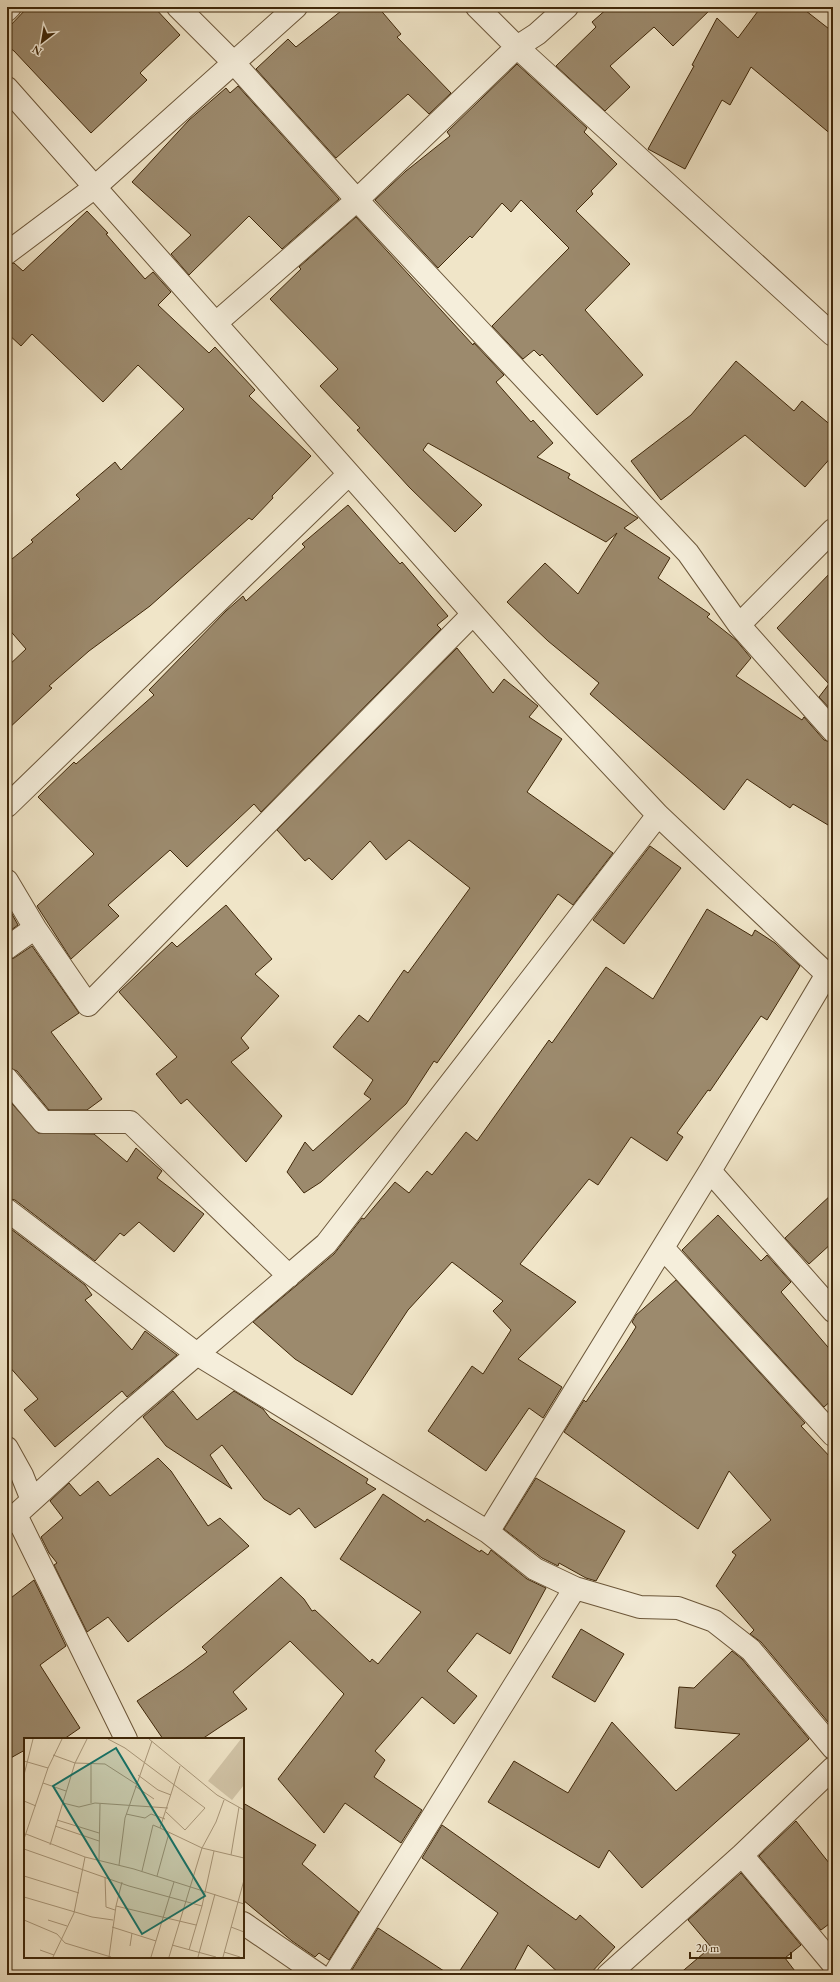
<svg xmlns="http://www.w3.org/2000/svg" width="840" height="1982" font-family="'EB Garamond',serif">
	<rect width="100%" height="100%" fill="#f0e5c8"/>
	<filter id="stains"><feTurbulence type="fractalNoise" baseFrequency=".005" numOctaves="4"/><feColorMatrix values="0 0 0 0 .2 0 0 0 0 .09 0 0 0 0 .02 0 0 0 .5 -.17"/></filter>
	<radialGradient id="worn" r=".72"><stop offset=".6" stop-color="#630" stop-opacity="0"/><stop offset="1" stop-color="#630" stop-opacity=".3"/></radialGradient>
	<path fill="#9c8a6d" stroke="#40280a" d="M 28,7 L 154,7 L 180,35 L 140,73 L 147,80 L 91,133 L 14,51 L 7,46 L 7,29 Z
		M 346,7 L 378,7 L 401,34 L 397,37 L 451,93 L 429,114 L 408,94 L 336,158 L 256,69 L 288,39 L 296,47 Z
		M 609,7 L 713,7 L 673,46 L 654,27 L 610,66 L 630,87 L 605,111 L 556,66 L 596,27 L 592,22 Z
		M 761,7 L 801,7 L 833,32 L 833,136 L 751,67 L 730,105 L 722,100 L 685,169 L 648,149 L 694,66 L 692,65 L 717,18 L 738,38 Z
		M 517,64 L 587,128 L 584,132 L 617,164 L 591,191 L 593,194 L 576,211 L 630,264 L 585,310 L 643,375 L 597,415 L 542,354 L 540,356 L 534,350 L 523,359 L 492,326 L 569,248 L 521,200 L 511,212 L 502,203 L 472,238 L 470,236 L 438,268 L 375,200 L 406,171 L 450,136 L 447,132 Z
		M 238,86 L 339,199 L 282,249 L 249,216 L 189,275 L 171,254 L 191,235 L 132,182 L 189,120 L 226,88 L 230,93 Z
		M 87,211 L 108,233 L 106,234 L 145,279 L 153,272 L 171,292 L 158,305 L 209,353 L 215,347 L 255,390 L 249,396 L 311,456 L 272,496 L 273,498 L 252,520 L 249,518 L 150,606 L 89,651 L 49,686 L 52,688 L 7,730 L 7,667 L 26,649 L 7,627 L 7,563 L 33,542 L 31,540 L 80,499 L 76,495 L 115,462 L 121,470 L 184,409 L 138,365 L 103,402 L 32,334 L 21,346 L 7,333 L 7,265 L 14,263 L 23,271 Z
		M 356,217 L 473,345 L 474,343 L 504,375 L 496,382 L 531,422 L 533,420 L 553,443 L 537,457 L 570,474 L 568,478 L 638,518 L 624,528 L 670,558 L 658,578 L 710,614 L 707,617 L 736,640 L 751,658 L 736,676 L 802,720 L 804,717 L 824,740 L 833,743 L 833,828 L 793,804 L 790,808 L 747,779 L 724,810 L 590,694 L 599,683 L 548,641 L 507,602 L 545,563 L 578,594 L 617,533 L 606,542 L 428,443 L 423,450 L 482,505 L 455,532 L 409,487 L 357,430 L 360,428 L 320,386 L 338,369 L 270,299 L 301,269 L 299,267 Z
		M 736,361 L 794,411 L 802,401 L 833,427 L 833,455 L 805,487 L 745,435 L 661,500 L 631,461 L 691,415 Z
		M 348,505 L 400,564 L 402,562 L 448,616 L 437,625 L 441,629 L 261,812 L 254,804 L 187,867 L 170,850 L 108,905 L 119,916 L 71,959 L 37,906 L 94,854 L 38,797 L 74,762 L 76,764 L 154,695 L 149,690 L 226,611 L 243,596 L 246,601 L 305,547 L 302,544 Z
		M 833,570 L 833,712 L 819,697 L 829,684 L 777,628 Z
		M 457,648 L 493,693 L 504,679 L 538,706 L 529,717 L 562,739 L 527,792 L 613,853 L 573,905 L 558,894 L 437,1063 L 434,1061 L 406,1104 L 321,1182 L 304,1193 L 287,1172 L 305,1142 L 313,1151 L 371,1099 L 364,1094 L 373,1080 L 333,1047 L 359,1015 L 368,1022 L 404,970 L 408,973 L 470,888 L 409,840 L 386,860 L 370,841 L 332,880 L 309,858 L 305,861 L 277,830 Z
		M 650,846 L 681,868 L 624,944 L 593,920 Z
		M 7,905 L 18,925 L 7,933 Z
		M 226,905 L 272,959 L 255,974 L 279,996 L 241,1038 L 249,1048 L 231,1062 L 282,1116 L 246,1162 L 187,1099 L 181,1104 L 156,1074 L 177,1057 L 119,992 L 172,942 L 177,947 Z
		M 707,909 L 752,936 L 755,930 L 775,943 L 800,966 L 767,1020 L 761,1016 L 710,1091 L 708,1090 L 677,1133 L 683,1137 L 667,1161 L 631,1137 L 598,1185 L 589,1179 L 520,1264 L 576,1302 L 518,1359 L 562,1387 L 543,1418 L 529,1408 L 486,1471 L 428,1431 L 472,1366 L 483,1374 L 511,1330 L 493,1311 L 503,1301 L 452,1262 L 408,1310 L 352,1395 L 295,1359 L 253,1322 L 334,1254 L 362,1218 L 364,1219 L 395,1182 L 409,1193 L 427,1171 L 432,1175 L 466,1132 L 477,1141 L 549,1040 L 552,1043 L 606,967 L 653,999 Z
		M 32,946 L 79,1013 L 51,1032 L 102,1099 L 87,1110 L 49,1110 L 17,1071 L 7,1067 L 7,960 L 14,958 Z
		M 7,1098 L 38,1133 L 94,1134 L 127,1162 L 136,1148 L 162,1171 L 157,1178 L 204,1214 L 174,1252 L 139,1222 L 124,1236 L 120,1233 L 95,1261 L 15,1200 L 7,1198 Z
		M 833,1193 L 833,1242 L 809,1264 L 785,1238 Z
		M 718,1215 L 761,1261 L 767,1255 L 791,1282 L 781,1292 L 833,1353 L 833,1399 L 824,1407 L 682,1250 Z
		M 7,1226 L 85,1285 L 92,1295 L 85,1300 L 132,1350 L 145,1331 L 177,1355 L 127,1397 L 122,1391 L 55,1447 L 24,1410 L 38,1399 L 7,1364 Z
		M 676,1280 L 805,1423 L 801,1426 L 833,1460 L 833,1717 L 828,1722 L 761,1642 L 750,1634 L 754,1630 L 716,1586 L 736,1555 L 732,1552 L 771,1520 L 729,1471 L 698,1529 L 564,1432 L 584,1400 L 586,1402 L 624,1346 L 636,1327 L 632,1322 L 636,1315 Z
		M 173,1391 L 197,1420 L 234,1391 L 263,1409 L 270,1418 L 368,1479 L 366,1483 L 376,1489 L 315,1528 L 299,1508 L 290,1515 L 264,1499 L 222,1445 L 210,1455 L 232,1489 L 166,1446 L 143,1417 Z
		M 158,1458 L 171,1471 L 208,1526 L 220,1518 L 249,1546 L 128,1642 L 108,1617 L 87,1632 L 54,1565 L 57,1563 L 49,1553 L 41,1537 L 63,1518 L 50,1501 L 69,1483 L 80,1496 L 98,1481 L 110,1496 Z
		M 536,1478 L 625,1531 L 596,1581 L 586,1578 L 559,1563 L 558,1566 L 542,1558 L 504,1529 Z
		M 383,1494 L 425,1522 L 427,1519 L 480,1552 L 481,1550 L 488,1555 L 491,1550 L 527,1579 L 546,1588 L 510,1654 L 477,1633 L 447,1671 L 477,1696 L 454,1724 L 422,1697 L 375,1751 L 385,1760 L 374,1777 L 422,1810 L 401,1843 L 345,1803 L 324,1833 L 278,1779 L 344,1694 L 290,1641 L 233,1692 L 247,1709 L 202,1739 L 163,1739 L 137,1701 L 183,1670 L 207,1652 L 202,1647 L 281,1577 L 304,1599 L 312,1611 L 315,1610 L 370,1662 L 372,1659 L 378,1664 L 421,1612 L 340,1559 Z
		M 34,1580 L 66,1646 L 40,1665 L 80,1728 L 64,1739 L 25,1739 L 25,1750 L 7,1760 L 7,1601 Z
		M 581,1629 L 624,1654 L 595,1702 L 552,1677 Z
		M 732,1651 L 742,1659 L 809,1739 L 642,1888 L 609,1850 L 599,1868 L 488,1802 L 514,1761 L 568,1793 L 612,1722 L 676,1791 L 740,1734 L 675,1728 L 679,1687 L 694,1688 Z
		M 243,1803 L 316,1845 L 302,1864 L 359,1912 L 329,1960 L 319,1953 L 315,1957 L 292,1941 L 243,1900 Z
		M 796,1821 L 833,1868 L 833,1921 L 821,1930 L 759,1856 Z
		M 442,1825 L 576,1920 L 580,1915 L 615,1947 L 589,1975 L 561,1975 L 528,1945 L 512,1975 L 457,1975 L 498,1913 L 422,1858 Z
		M 741,1873 L 801,1945 L 785,1958 L 798,1975 L 678,1975 L 711,1947 L 688,1920 Z
		M 378,1928 L 450,1975 L 352,1975 L 350,1973 Z"/>
	<g fill="none" stroke-linecap="round" stroke-linejoin="round">
		<defs>
			<path id="minor" d="M 178,7 L 234,63 L 357,200 L 688,553 L 739,625 L 833,731
				M 477,7 L 517,47 L 833,335
				M 7,10 L 10,7
				M 7,88 L 538,687 L 658,815 L 833,980
				M 7,253 L 95,187 L 296,7
				M 216,323 L 357,200 L 517,47 L 537,34 L 567,7
				M 739,625 L 833,530
				M 7,806 L 349,474
				M 7,881 L 35,928
				M 7,948 L 35,928 L 88,1005 L 473,614
				M 7,1079 L 43,1122 L 130,1122 L 289,1276
				M 710,1171 L 833,1311
				M 7,1210 L 197,1354 L 488,1532 L 535,1569 L 575,1588 L 640,1607 L 678,1608 L 714,1621 L 751,1650 L 833,1748
				M 663,1248 L 833,1435
				M 7,1448 L 22,1475 L 32,1500
				M 16,1515 L 126,1739
				M 7,1523 L 129,1412 L 326,1244 L 658,815
				M 488,1532 L 710,1171 L 827,974
				M 742,1855 L 833,1964
				M 243,1923 L 319,1975
				M 334,1975 L 575,1588
				M 608,1975 L 742,1855 L 833,1768"/>
		</defs>
		<use href="#minor" stroke="#6c573a" stroke-width="24"/>
		<use href="#minor" stroke="#f5eedb" stroke-width="22"/>
	</g>
	<g transform="translate(24 1738)">
		<rect width="220" height="220" fill="#f0e5c8"/>
		<path d="M 217,1 L 220,1 L 220,47 L 208,62 L 184,43 Z" fill="#d2c5a8"/>
		<path fill="none" stroke="#aa997c" stroke-width="1" d="M 84,1 L 101,10 L 181,70 L 161,92 L 142,74M 125,1 L 193,57 L 220,72M 29,17 L 51,25 L 81,26 L 112,46M 0,23 L 24,30M 0,37 L 9,1M 114,37 L 134,52 L 147,57M 19,45 L 42,53M 111,48 L 130,61M 0,63 L 12,68M 39,65 L 55,69 L 71,65 L 144,70M 67,65 L 67,25M 102,76 L 121,80 L 127,76 L 141,81M 33,82 L 75,95M 31,88 L 75,103M 136,90 L 178,110 L 220,120M 2,96 L 61,119 L 110,131 L 220,166M 0,101 L 24,30 L 38,1M 26,107 L 51,25 L 63,1M 0,111 L 105,148 L 178,168 L 190,113M 207,117 L 215,69M 75,122 L 76,66M 95,127 L 101,80 L 128,3M 118,133 L 129,87 L 136,90 L 156,28M 0,138 L 55,155M 133,138 L 145,95M 81,139 L 82,169 L 91,172M 98,144 L 92,168 L 172,187M 0,159 L 68,179 L 89,182M 0,182 L 33,196 L 41,205 L 87,219M 24,182 L 43,188M 88,189 L 132,203M 207,189 L 220,194M 148,207 L 192,219M 106,208 L 108,195M 16,212 L 30,217M 165,212 L 178,168M 200,214 L 216,219M 29,219 L 50,175 L 61,119M 85,219 L 92,168M 127,219 L 150,144M 145,219 L 178,110 L 192,84 L 200,62M 174,219 L 191,156M 199,219 L 220,142"/>
		<path fill="#0f766e" fill-opacity="0.15" stroke="#0f766e" stroke-width="2" d="M 92,10 L 181,158 L 118,196 L 29,48 Z"/>
		<rect width="220" height="220" fill="none" stroke="#40280a" stroke-width="2"/>
	</g>
	<rect width="840" height="1982" fill="none" stroke="#f0e5c8" stroke-width="24"/>
	<rect x="8" y="8" width="824" height="1966" fill="none" stroke="#40280a" stroke-width="2"/>
	<rect x="12" y="12" width="816" height="1958" fill="none" stroke="#40280a"/>
	<g transform="translate(42 42) rotate(211)" stroke="#f5eedb" stroke-width="3" paint-order="stroke">
	<path d="M0-3L7 15L0 10L-7 15Z" fill="#40280a"/>
	<text y="-6" font-size="11" font-weight="bold" text-anchor="middle" fill="#40280a">N</text>
	</g>
	<path d="M690 1952v6h101v-6" fill="none" stroke="#40280a" stroke-width="2"/>
	<text x="696" y="1952" font-size="12" fill="#40280a" stroke="#f5eedb" stroke-width="3" paint-order="stroke">20 m</text>
	<rect width="100%" height="100%" filter="url(#stains)"/>
	<rect width="100%" height="100%" fill="url(#worn)"/>
</svg>
